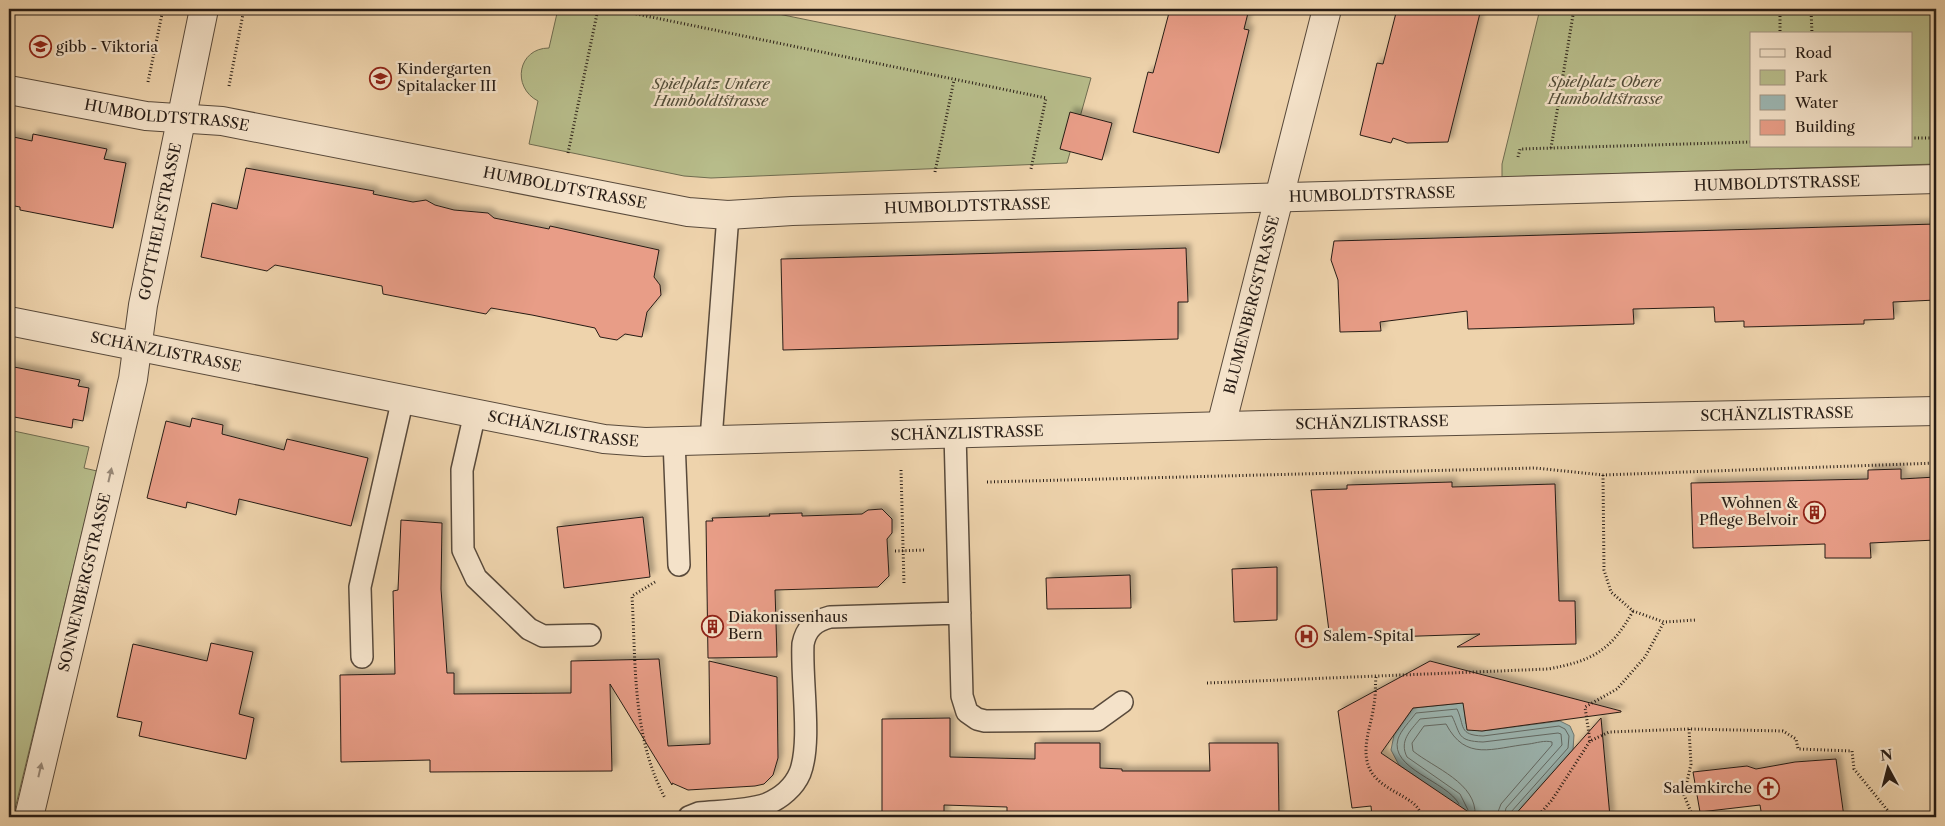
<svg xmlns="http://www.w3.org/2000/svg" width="1945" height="826" font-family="'Libre Caslon Text',serif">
	<defs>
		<filter id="shadow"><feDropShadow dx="4.5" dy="-4.5" stdDeviation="2.5" flood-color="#0004"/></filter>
	</defs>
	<rect width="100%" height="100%" fill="#eed3ac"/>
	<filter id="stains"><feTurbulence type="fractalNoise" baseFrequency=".004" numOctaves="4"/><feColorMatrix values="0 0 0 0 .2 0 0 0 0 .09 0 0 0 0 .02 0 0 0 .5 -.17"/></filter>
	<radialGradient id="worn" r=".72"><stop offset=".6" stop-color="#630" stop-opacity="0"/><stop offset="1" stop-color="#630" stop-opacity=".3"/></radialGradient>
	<path fill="#b7bc8a" stroke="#6f6c50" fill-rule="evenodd" d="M 558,9 L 754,9 L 1091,78 L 1067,163 L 711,178 L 684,176 L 529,144 L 538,101 C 511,87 518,48 549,48 Z
		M 1540,9 L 1936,9 L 1936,164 L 1502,177 L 1502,164 ZM 1751,34 L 1911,34 L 1911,146 L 1751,146 Z
		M 9,430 L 89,447 L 84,468 L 97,471 L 13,817 L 9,817 Z"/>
	<path fill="#9cb6b2" stroke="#6d7873" d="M 1463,703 L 1466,724 L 1472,730 L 1482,731 L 1560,721 L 1570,726 L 1574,735 L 1573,750 L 1513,817 L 1456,817 L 1457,810 L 1441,794 L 1399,765 L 1391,750 L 1394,735 L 1413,708 Z"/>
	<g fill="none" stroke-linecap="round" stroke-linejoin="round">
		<path stroke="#626964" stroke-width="1" d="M 1459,804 C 1447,781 1389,769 1398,739 C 1401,730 1410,721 1416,713 L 1457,709 C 1465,726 1458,735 1483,736 L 1559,726 L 1565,729 L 1569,736 L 1568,748 L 1511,812 L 1510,817
			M 1468,810 L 1460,794 L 1407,757 C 1399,741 1410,731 1420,719 L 1452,716 C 1461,735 1457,741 1483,742 L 1558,733 L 1561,734 L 1562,745 L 1506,808 L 1504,817
			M 1475,815 C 1477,783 1434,768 1413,751 L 1412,743 L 1424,726 L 1446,724 C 1466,762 1492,748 1529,744 C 1536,743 1545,740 1552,742 L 1552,745 L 1501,804 L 1496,817"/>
	</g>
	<path fill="#e89d87" stroke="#271c15" filter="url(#shadow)" d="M 1170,9 L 1249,9 L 1244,29 L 1249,30 L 1219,153 L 1133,132 L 1148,72 L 1153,73 Z
		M 1397,9 L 1481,9 L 1448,142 L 1407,143 L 1393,138 L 1391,143 L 1360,135 L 1377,63 L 1383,64 Z
		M 1070,112 L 1112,123 L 1102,160 L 1060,149 Z
		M 33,134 L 107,149 L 104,159 L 126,163 L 113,228 L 20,210 L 20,207 L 9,205 L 9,136 L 32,141 Z
		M 246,168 L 374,191 L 373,194 L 413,202 L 426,200 L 435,205 L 454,210 L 488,213 L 494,218 L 549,229 L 550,226 L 659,250 L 654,277 L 660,285 L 661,295 L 647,312 L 642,337 L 625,334 L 617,340 L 600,337 L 595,328 L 532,315 L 491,308 L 486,314 L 383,294 L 382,286 L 275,265 L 267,271 L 201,257 L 212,203 L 237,209 Z
		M 1936,224 L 1936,300 L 1893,302 L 1894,319 L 1864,320 L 1864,324 L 1744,327 L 1744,321 L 1715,322 L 1714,307 L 1633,309 L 1634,324 L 1468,329 L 1467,311 L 1380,322 L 1381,331 L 1340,332 L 1338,280 L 1331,260 L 1334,241 Z
		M 1186,248 L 1188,302 L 1178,302 L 1178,339 L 783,350 L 781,259 Z
		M 9,366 L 80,380 L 78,386 L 89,388 L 83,421 L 73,419 L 72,428 L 9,416 Z
		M 192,418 L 223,425 L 222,434 L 284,450 L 287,439 L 368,458 L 351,526 L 239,499 L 236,515 L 187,502 L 186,508 L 147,498 L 166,421 L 190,427 Z
		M 1901,469 L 1901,479 L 1936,477 L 1936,540 L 1870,543 L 1871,558 L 1825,558 L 1825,544 L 1693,548 L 1691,483 L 1868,479 L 1868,470 Z
		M 1452,482 L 1452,487 L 1555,484 L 1559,601 L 1575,601 L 1576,644 L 1457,647 L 1480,634 L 1330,639 L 1311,490 L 1347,489 L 1347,485 Z
		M 882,509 L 892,519 L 892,533 L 887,539 L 889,576 L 878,587 L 775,590 L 777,657 L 708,658 L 706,521 L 713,521 L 712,518 L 770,516 L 769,514 L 802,513 L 802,516 L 862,514 L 868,510 Z
		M 643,517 L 650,577 L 564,588 L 557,527 Z
		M 401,520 L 442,523 L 441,589 L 447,673 L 454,673 L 454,694 L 571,693 L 571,661 L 659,659 L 668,746 L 710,744 L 709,661 L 777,677 L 778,758 L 773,775 L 764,784 L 755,786 L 688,790 L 672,783 L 672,785 L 610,684 L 612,771 L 430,772 L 430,760 L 341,762 L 340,675 L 395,674 L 393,591 L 398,590 Z
		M 1277,567 L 1277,620 L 1234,622 L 1232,569 Z
		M 1130,575 L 1131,608 L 1047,609 L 1046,578 Z
		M 211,643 L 253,652 L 239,714 L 254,718 L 246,759 L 139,736 L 142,722 L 117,717 L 133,644 L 207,661 Z
		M 1430,661 L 1621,711 L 1621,712 L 1482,731 L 1467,730 L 1463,703 L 1413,708 L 1381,753 L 1476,817 L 1372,817 L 1371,806 L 1352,808 L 1338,711 Z
		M 950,718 L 950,757 L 1035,759 L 1035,743 L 1100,743 L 1100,768 L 1122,769 L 1122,771 L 1210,771 L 1209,743 L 1278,743 L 1279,817 L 1007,817 L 1007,807 L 944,805 L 944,817 L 882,817 L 882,719 Z
		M 1601,718 L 1610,817 L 1513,817 Z
		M 1836,759 L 1844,817 L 1762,817 L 1760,805 L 1700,812 L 1693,772 L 1747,766 L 1756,769 L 1795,762 Z"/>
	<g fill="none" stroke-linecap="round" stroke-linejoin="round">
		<defs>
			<path id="lane" d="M 475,413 L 462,470 L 463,550 L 476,578 L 529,629 L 543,636 L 590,635
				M 955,433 L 962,696 L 967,712 L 977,719 L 985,721 L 1097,720 L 1122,702
				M 711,439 L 728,215
				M 674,440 L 679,565
				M 362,657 L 360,587 L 403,398
				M 689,817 L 699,813 C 720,811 747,811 767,804 C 781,798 794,787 800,773 C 812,742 801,680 803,644 C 806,628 815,621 830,617 L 960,613"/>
			<g id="street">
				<path id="s1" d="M 9,90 L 146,116 L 222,121 L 688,212 L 728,215 L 792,211 L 1936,179"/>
				<path id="s2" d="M 9,321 L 604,439 L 645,442 L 1264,425 L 1936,411"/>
				<path id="s3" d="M 1221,426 L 1327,9"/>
				<path id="s4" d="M 29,817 L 133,379 L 143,305 L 204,9"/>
			</g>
		</defs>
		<use href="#lane" stroke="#594a3b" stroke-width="24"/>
		<use href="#street" stroke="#594a3b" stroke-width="30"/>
		<path stroke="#271c15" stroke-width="3" stroke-dasharray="1 2.5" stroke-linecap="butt" d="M 612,9 L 1046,98 L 1031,169
			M 1780,9 L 1780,34
			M 1811,9 L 1812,34
			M 148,82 L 163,9
			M 229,86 L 244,9
			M 1911,138 L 1936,138
			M 1551,148 L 1574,9
			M 568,153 L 598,9
			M 1518,157 L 1520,149 L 1751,142
			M 935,172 L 954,80
			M 901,470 L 904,584
			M 1603,475 L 1604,570 L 1611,592 L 1633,611 L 1664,622 L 1696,620
			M 987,482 L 1535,468 L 1603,475 L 1936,463
			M 895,551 L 925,550
			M 655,582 L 632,596 C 636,665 632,736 665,798
			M 1376,677 C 1375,686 1376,695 1374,704 C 1372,723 1363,742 1367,761 C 1374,793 1417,793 1422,817
			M 1207,683 L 1548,669 C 1592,661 1611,651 1633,611
			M 1689,729 L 1691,764 L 1684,795 L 1693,817
			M 1590,741 L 1585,707 L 1617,689 L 1645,657 L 1664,622
			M 1537,817 L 1552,800 L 1590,741 L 1609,732 L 1689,729 L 1783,731 L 1796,739 L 1798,749 L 1852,751 L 1854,769 L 1893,817"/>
		<use href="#lane" stroke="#f4e2c9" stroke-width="21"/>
		<use href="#street" stroke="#f4e2c9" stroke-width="28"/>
	</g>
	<defs><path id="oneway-solid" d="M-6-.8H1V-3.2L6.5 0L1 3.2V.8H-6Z" transform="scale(1.25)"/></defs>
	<g fill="#988978">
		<use href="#oneway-solid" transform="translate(110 475) rotate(-77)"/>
		<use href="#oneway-solid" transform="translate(40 770) rotate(-77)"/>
	</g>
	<defs>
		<symbol id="university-ring" viewBox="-11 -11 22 22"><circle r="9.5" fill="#f4e2c9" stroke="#8f2418" stroke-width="1.5"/><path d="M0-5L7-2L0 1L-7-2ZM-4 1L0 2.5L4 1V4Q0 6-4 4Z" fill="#8f2418"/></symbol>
		<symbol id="school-ring" viewBox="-11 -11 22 22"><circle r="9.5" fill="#f4e2c9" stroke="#8f2418" stroke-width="1.5"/><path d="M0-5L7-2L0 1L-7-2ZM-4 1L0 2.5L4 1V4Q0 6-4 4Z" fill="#8f2418"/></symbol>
		<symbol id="building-ring" viewBox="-11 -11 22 22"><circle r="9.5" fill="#f4e2c9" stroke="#8f2418" stroke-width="1.5"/><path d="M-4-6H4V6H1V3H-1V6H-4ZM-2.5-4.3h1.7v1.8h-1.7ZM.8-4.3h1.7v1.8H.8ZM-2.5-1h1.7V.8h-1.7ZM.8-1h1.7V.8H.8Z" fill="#8f2418"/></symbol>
		<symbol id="hospital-ring" viewBox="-11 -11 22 22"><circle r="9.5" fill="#f4e2c9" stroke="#8f2418" stroke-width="1.5"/><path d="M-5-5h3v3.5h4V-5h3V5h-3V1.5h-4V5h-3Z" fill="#8f2418"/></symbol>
		<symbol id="church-ring" viewBox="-11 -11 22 22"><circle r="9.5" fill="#f4e2c9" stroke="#8f2418" stroke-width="1.5"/><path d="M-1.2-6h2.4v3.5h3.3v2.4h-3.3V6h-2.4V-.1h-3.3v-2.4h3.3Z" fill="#8f2418"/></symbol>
	</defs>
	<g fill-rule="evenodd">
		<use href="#university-ring" x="28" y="34" width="25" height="25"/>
		<use href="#school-ring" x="368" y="66" width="25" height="25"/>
		<use href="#building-ring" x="1802" y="500" width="25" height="25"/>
		<use href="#building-ring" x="700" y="614" width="25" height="25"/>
		<use href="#hospital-ring" x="1294" y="624" width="25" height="25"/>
		<use href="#church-ring" x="1756" y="776" width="25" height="25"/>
	</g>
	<g text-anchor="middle" stroke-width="4.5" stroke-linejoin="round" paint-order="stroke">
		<g font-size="15" fill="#271c15" stroke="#f4e2c9" text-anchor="start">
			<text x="56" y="52">gibb - Viktoria</text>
			<text x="397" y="74">Kindergarten<tspan x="397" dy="17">Spitalacker III</tspan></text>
			<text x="1798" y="508" text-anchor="end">Wohnen &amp;<tspan x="1798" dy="17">Pflege Belvoir</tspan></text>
			<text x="728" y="622">Diakonissenhaus<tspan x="728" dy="17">Bern</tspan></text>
			<text x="1323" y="641">Salem-Spital</text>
			<text x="1752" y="793" text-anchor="end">Salemkirche</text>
		</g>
		<g font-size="15" font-style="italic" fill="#524c38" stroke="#f4e2c9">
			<text x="1605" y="87">Spielplatz Obere<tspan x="1605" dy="17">Humboldtstrasse</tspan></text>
			<text x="711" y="89">Spielplatz Untere<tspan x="711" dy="17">Humboldtstrasse</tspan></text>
		</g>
		<g font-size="15" fill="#271c15" stroke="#f4e2c9">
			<text dy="5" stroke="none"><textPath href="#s1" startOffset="160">HUMBOLDTSTRASSE</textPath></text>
			<text dy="5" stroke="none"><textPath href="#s1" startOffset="1780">HUMBOLDTSTRASSE</textPath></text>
			<text dy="5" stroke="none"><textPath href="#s1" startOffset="565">HUMBOLDTSTRASSE</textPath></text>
			<text dy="5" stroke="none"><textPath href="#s1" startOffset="1375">HUMBOLDTSTRASSE</textPath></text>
			<text dy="5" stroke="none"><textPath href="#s1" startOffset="970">HUMBOLDTSTRASSE</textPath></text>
			<text dy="5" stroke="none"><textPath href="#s4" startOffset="610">GOTTHELFSTRASSE</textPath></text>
			<text dy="5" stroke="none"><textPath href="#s3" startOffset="125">BLUMENBERGSTRASSE</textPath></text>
			<text dy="5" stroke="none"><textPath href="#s2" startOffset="160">SCHÄNZLISTRASSE</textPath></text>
			<text dy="5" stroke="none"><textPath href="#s2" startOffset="1780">SCHÄNZLISTRASSE</textPath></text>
			<text dy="5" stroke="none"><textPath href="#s2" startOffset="1375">SCHÄNZLISTRASSE</textPath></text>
			<text dy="5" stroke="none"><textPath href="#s2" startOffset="565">SCHÄNZLISTRASSE</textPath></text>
			<text dy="5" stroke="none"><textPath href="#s2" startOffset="970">SCHÄNZLISTRASSE</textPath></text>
			<text dy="5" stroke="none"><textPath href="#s4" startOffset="241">SONNENBERGSTRASSE</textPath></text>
		</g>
	</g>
	<rect width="1945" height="826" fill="none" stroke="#eed3ac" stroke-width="30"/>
	<rect x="10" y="10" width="1925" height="806" fill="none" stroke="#271c15" stroke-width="2.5"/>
	<rect x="15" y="15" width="1915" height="796" fill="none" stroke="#271c15"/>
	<rect x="1750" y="32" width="162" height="115" fill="#f4e2c9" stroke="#a29381"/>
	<rect x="1760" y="49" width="25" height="8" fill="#f4e2c9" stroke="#a29381"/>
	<text x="1795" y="58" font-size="15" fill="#271c15">Road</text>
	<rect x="1760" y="70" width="25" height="15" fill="#b7bc8a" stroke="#a29381"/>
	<text x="1795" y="82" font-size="15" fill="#271c15">Park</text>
	<rect x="1760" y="95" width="25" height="15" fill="#9cb6b2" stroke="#a29381"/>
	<text x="1795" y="108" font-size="15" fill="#271c15">Water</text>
	<rect x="1760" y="120" width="25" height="15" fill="#e89d87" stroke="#a29381"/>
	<text x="1795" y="132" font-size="15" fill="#271c15">Building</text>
	<g transform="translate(1888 768) rotate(353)" stroke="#f4e2c9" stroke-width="4" paint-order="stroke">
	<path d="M0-4L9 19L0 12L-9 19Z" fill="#271c15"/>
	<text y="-8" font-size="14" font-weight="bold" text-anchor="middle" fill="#271c15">N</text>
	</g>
	<rect width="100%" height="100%" filter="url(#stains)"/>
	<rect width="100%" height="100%" fill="url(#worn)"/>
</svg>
